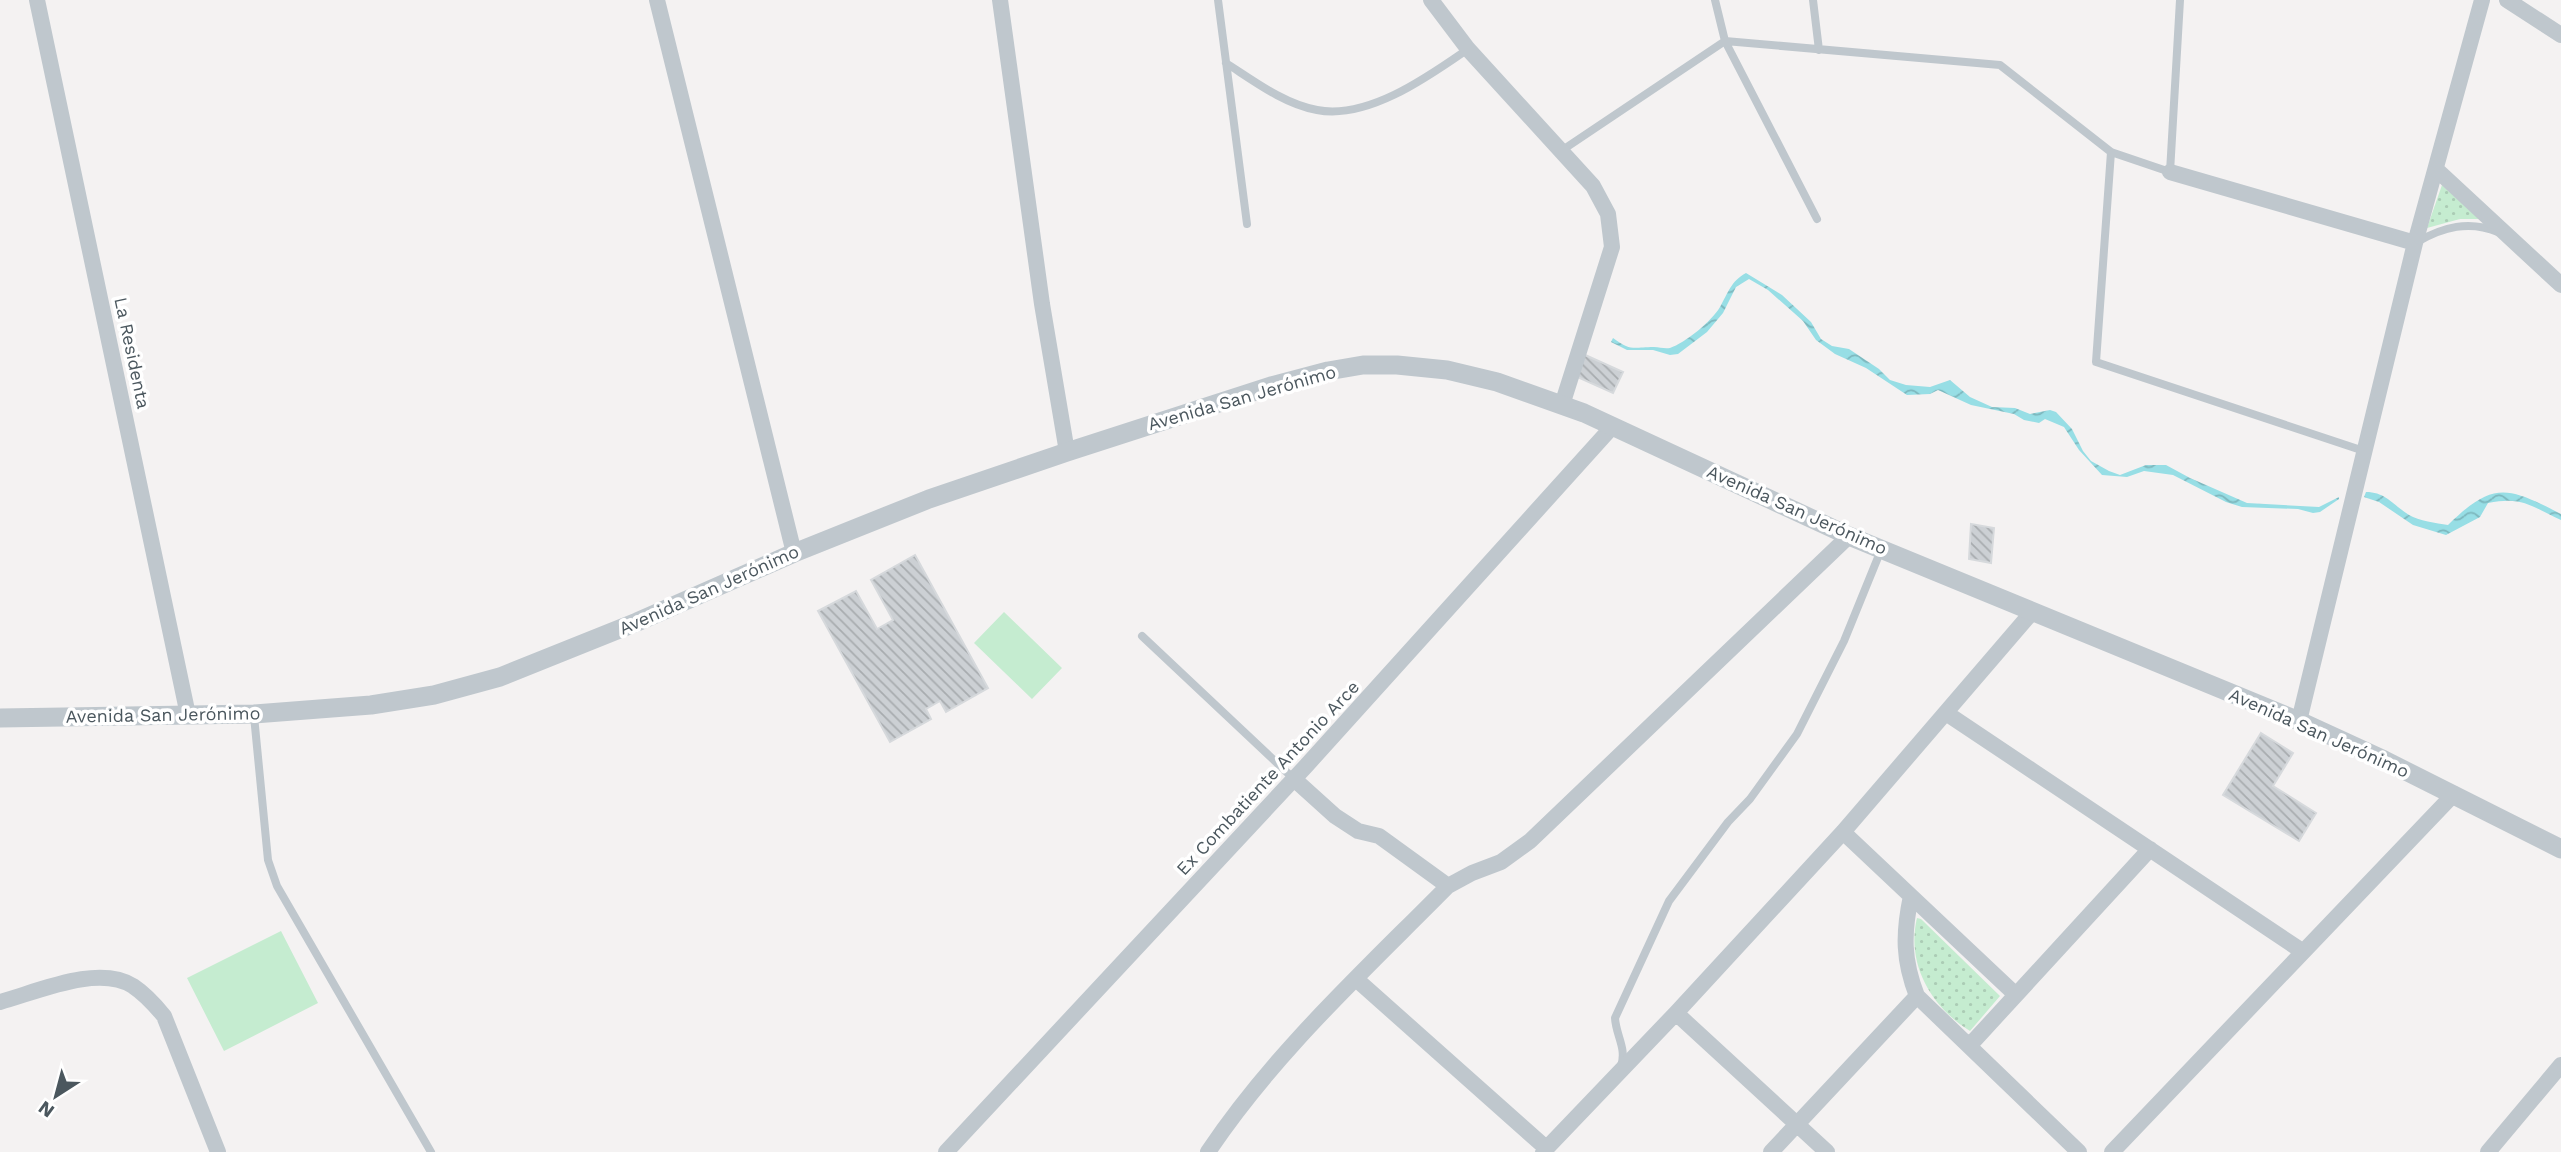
<svg xmlns="http://www.w3.org/2000/svg" width="2561" height="1152" font-family="'Work Sans',sans-serif">
	<defs>
		<pattern id="grass-dots" width="8" height="8" patternUnits="userSpaceOnUse" patternTransform="scale(1.75)"><rect width="8" height="8" fill="#c5ecd0"/><path d="M2 2h.1M6 6h.1" fill="none" stroke="#abccb5" stroke-width="1.8" stroke-linecap="round"/></pattern>
		<pattern id="water-waves" width="16" height="10" patternUnits="userSpaceOnUse" patternTransform="scale(1.75)"><rect width="16" height="10" fill="#97dee5"/><path d="M0 5q4-4 8 0t8 0" fill="none" stroke="#7db7bd"/></pattern>
		<pattern id="building-back-hatch" width="6" height="6" patternUnits="userSpaceOnUse" patternTransform="scale(1.75)"><rect width="6" height="6" fill="#ccd0d4"/><path d="M-1 5l2 2M0 0l6 6M5-1l2 2" fill="none" stroke="#a8acaf"/></pattern>
	</defs>
	<rect width="100%" height="100%" fill="#f4f2f2"/>
	<path fill="url(#grass-dots)" d="M 2442,185 L 2479,219 L 2460,219 L 2427,228 Z
		M 1917,918 L 1921,919 L 2000,996 L 1970,1031 C 1931,1007 1906,964 1917,918 Z"/>
	<path fill="#c5ecd0" d="M 1004,612 L 1062,668 L 1032,699 L 974,643 Z
		M 281,931 L 318,1003 L 224,1051 L 187,978 Z"/>
	<path fill="url(#water-waves)" d="M 1746,273 L 1782,295 L 1811,322 L 1821,339 L 1832,346 L 1849,349 L 1879,369 L 1890,380 L 1906,385 L 1930,387 L 1950,380 L 1970,397 L 1992,407 L 2015,408 L 2030,414 L 2050,410 L 2056,412 L 2072,429 L 2083,451 L 2091,461 L 2109,471 L 2120,475 L 2146,465 L 2166,465 L 2190,478 L 2247,503 L 2319,507 L 2339,497 L 2339,499 L 2320,512 L 2313,513 L 2298,509 L 2242,507 L 2226,502 L 2173,475 L 2144,471 L 2127,477 L 2102,475 L 2079,450 L 2064,427 L 2045,419 L 2039,423 L 2024,420 L 2014,414 L 1971,405 L 1938,390 L 1930,394 L 1907,395 L 1866,368 L 1835,354 L 1816,340 L 1803,321 L 1768,290 L 1749,279 L 1736,287 L 1723,313 L 1707,332 L 1678,354 L 1670,355 L 1653,350 L 1627,350 L 1611,342 L 1613,338 C 1632,352 1633,347 1654,347 C 1660,347 1664,349 1670,348 C 1685,343 1712,321 1720,307 C 1728,293 1731,281 1746,273 Z
		M 2366,492 C 2386,492 2393,505 2409,515 C 2419,521 2436,523 2448,525 C 2493,481 2507,486 2561,514 L 2561,520 C 2530,506 2523,496 2488,503 L 2480,517 L 2446,535 L 2413,525 L 2379,502 L 2364,497 Z"/>
	<path fill="url(#building-back-hatch)" stroke="#d6d9dc" stroke-width="2" d="M 1583,354 L 1623,372 L 1613,393 L 1573,375 Z
		M 1971,524 L 1994,528 L 1991,563 L 1969,559 Z
		M 915,555 L 988,688 L 946,712 L 940,701 L 926,709 L 931,719 L 890,742 L 818,611 L 856,591 L 877,629 L 893,620 L 871,580 Z
		M 2261,733 L 2293,753 L 2273,786 L 2316,813 L 2299,841 L 2223,795 Z"/>
	<g fill="none" stroke-linecap="round" stroke-linejoin="round">
		<path stroke="#bfc7cd" stroke-width="8" d="M 1218,0 L 1247,224
			M 1715,0 L 1725,41 L 1817,219
			M 1813,0 L 1819,50
			M 1226,63 C 1254,81 1284,104 1317,110 C 1368,120 1429,76 1468,49
			M 1561,151 L 1725,41 L 2000,65 L 2111,152 L 2170,172 L 2180,0
			M 2111,152 L 2096,362 L 2364,451
			M 2417,242 C 2443,227 2469,220 2498,232
			M 1142,636 L 1294,779
			M 254,716 L 268,860 L 277,886 L 431,1152
			M 1621,1066 C 1627,1048 1616,1036 1615,1018 L 1669,901 L 1728,822 L 1750,799 L 1797,734 L 1844,641 L 1881,550"/>
		<path stroke="#bfc7cd" stroke-width="16" d="M 37,0 L 188,715
			M 657,0 L 794,553
			M 1000,0 L 1042,304 L 1067,452
			M 1431,0 L 1468,49 L 1593,186 L 1608,214 L 1612,247 L 1562,405
			M 2507,0 L 2561,35
			M 2437,170 L 2561,285
			M 2170,172 L 2415,243
			M 1946,713 L 2302,951
			M 2299,721 L 2415,243 L 2482,0
			M 1294,779 L 1335,816 L 1358,831 L 1379,836 L 1448,886
			M 1843,832 L 2016,995
			M 1911,896 C 1903,934 1903,960 1917,996 L 2079,1152
			M 1356,979 L 1546,1148
			M 0,1002 C 37,992 98,964 133,986 C 145,994 155,1005 164,1016 L 218,1152
			M 1676,1013 L 1827,1152
			M 1970,1045 L 2150,849
			M 946,1152 L 1306,766 L 1613,426
			M 1208,1152 C 1274,1053 1365,970 1448,886 L 1472,873 L 1501,862 L 1530,841 L 1849,536
			M 1543,1152 L 1676,1013 L 1843,832 L 2033,611
			M 1771,1152 L 1917,996
			M 2112,1152 L 2454,794
			M 2488,1152 L 2561,1065"/>
		<path stroke="#bfc7cd" stroke-width="19" d="M 0,718 L 254,714 L 371,705 L 434,695 L 500,677 L 637,622 L 794,553 L 929,499 L 1067,452 L 1271,386 L 1328,371 L 1363,365 L 1397,365 L 1447,370 L 1497,382 L 1584,413 L 1849,536 L 2299,721 L 2384,760 L 2561,849"/>
	</g>
	<g text-anchor="middle" stroke-width="7" stroke-linejoin="round" paint-order="stroke">
		<g font-size="18" fill="#4b575e" stroke="#fff">
			<text transform="translate(132 353) rotate(78)" y="6">La Residenta</text>
			<text transform="translate(1242 398) rotate(-16)" y="6">Avenida San Jerónimo</text>
			<text transform="translate(1797 510) rotate(24)" y="6">Avenida San Jerónimo</text>
			<text transform="translate(709 590) rotate(-24)" y="6">Avenida San Jerónimo</text>
			<text transform="translate(163 715) rotate(-1)" y="6">Avenida San Jerónimo</text>
			<text transform="translate(2319 733) rotate(24)" y="6">Avenida San Jerónimo</text>
			<text transform="translate(1268 778) rotate(-47)" y="6">Ex Combatiente Antonio Arce</text>
		</g>
	</g>
	<g transform="translate(56 1096) rotate(216)" stroke="#ffffff" stroke-width="5" paint-order="stroke">
	<path d="M0-5L12 26L0 18L-12 26Z" fill="#4b575e"/>
	<text y="-10" font-size="19" font-weight="bold" text-anchor="middle" fill="#4b575e">N</text>
	</g>
</svg>
